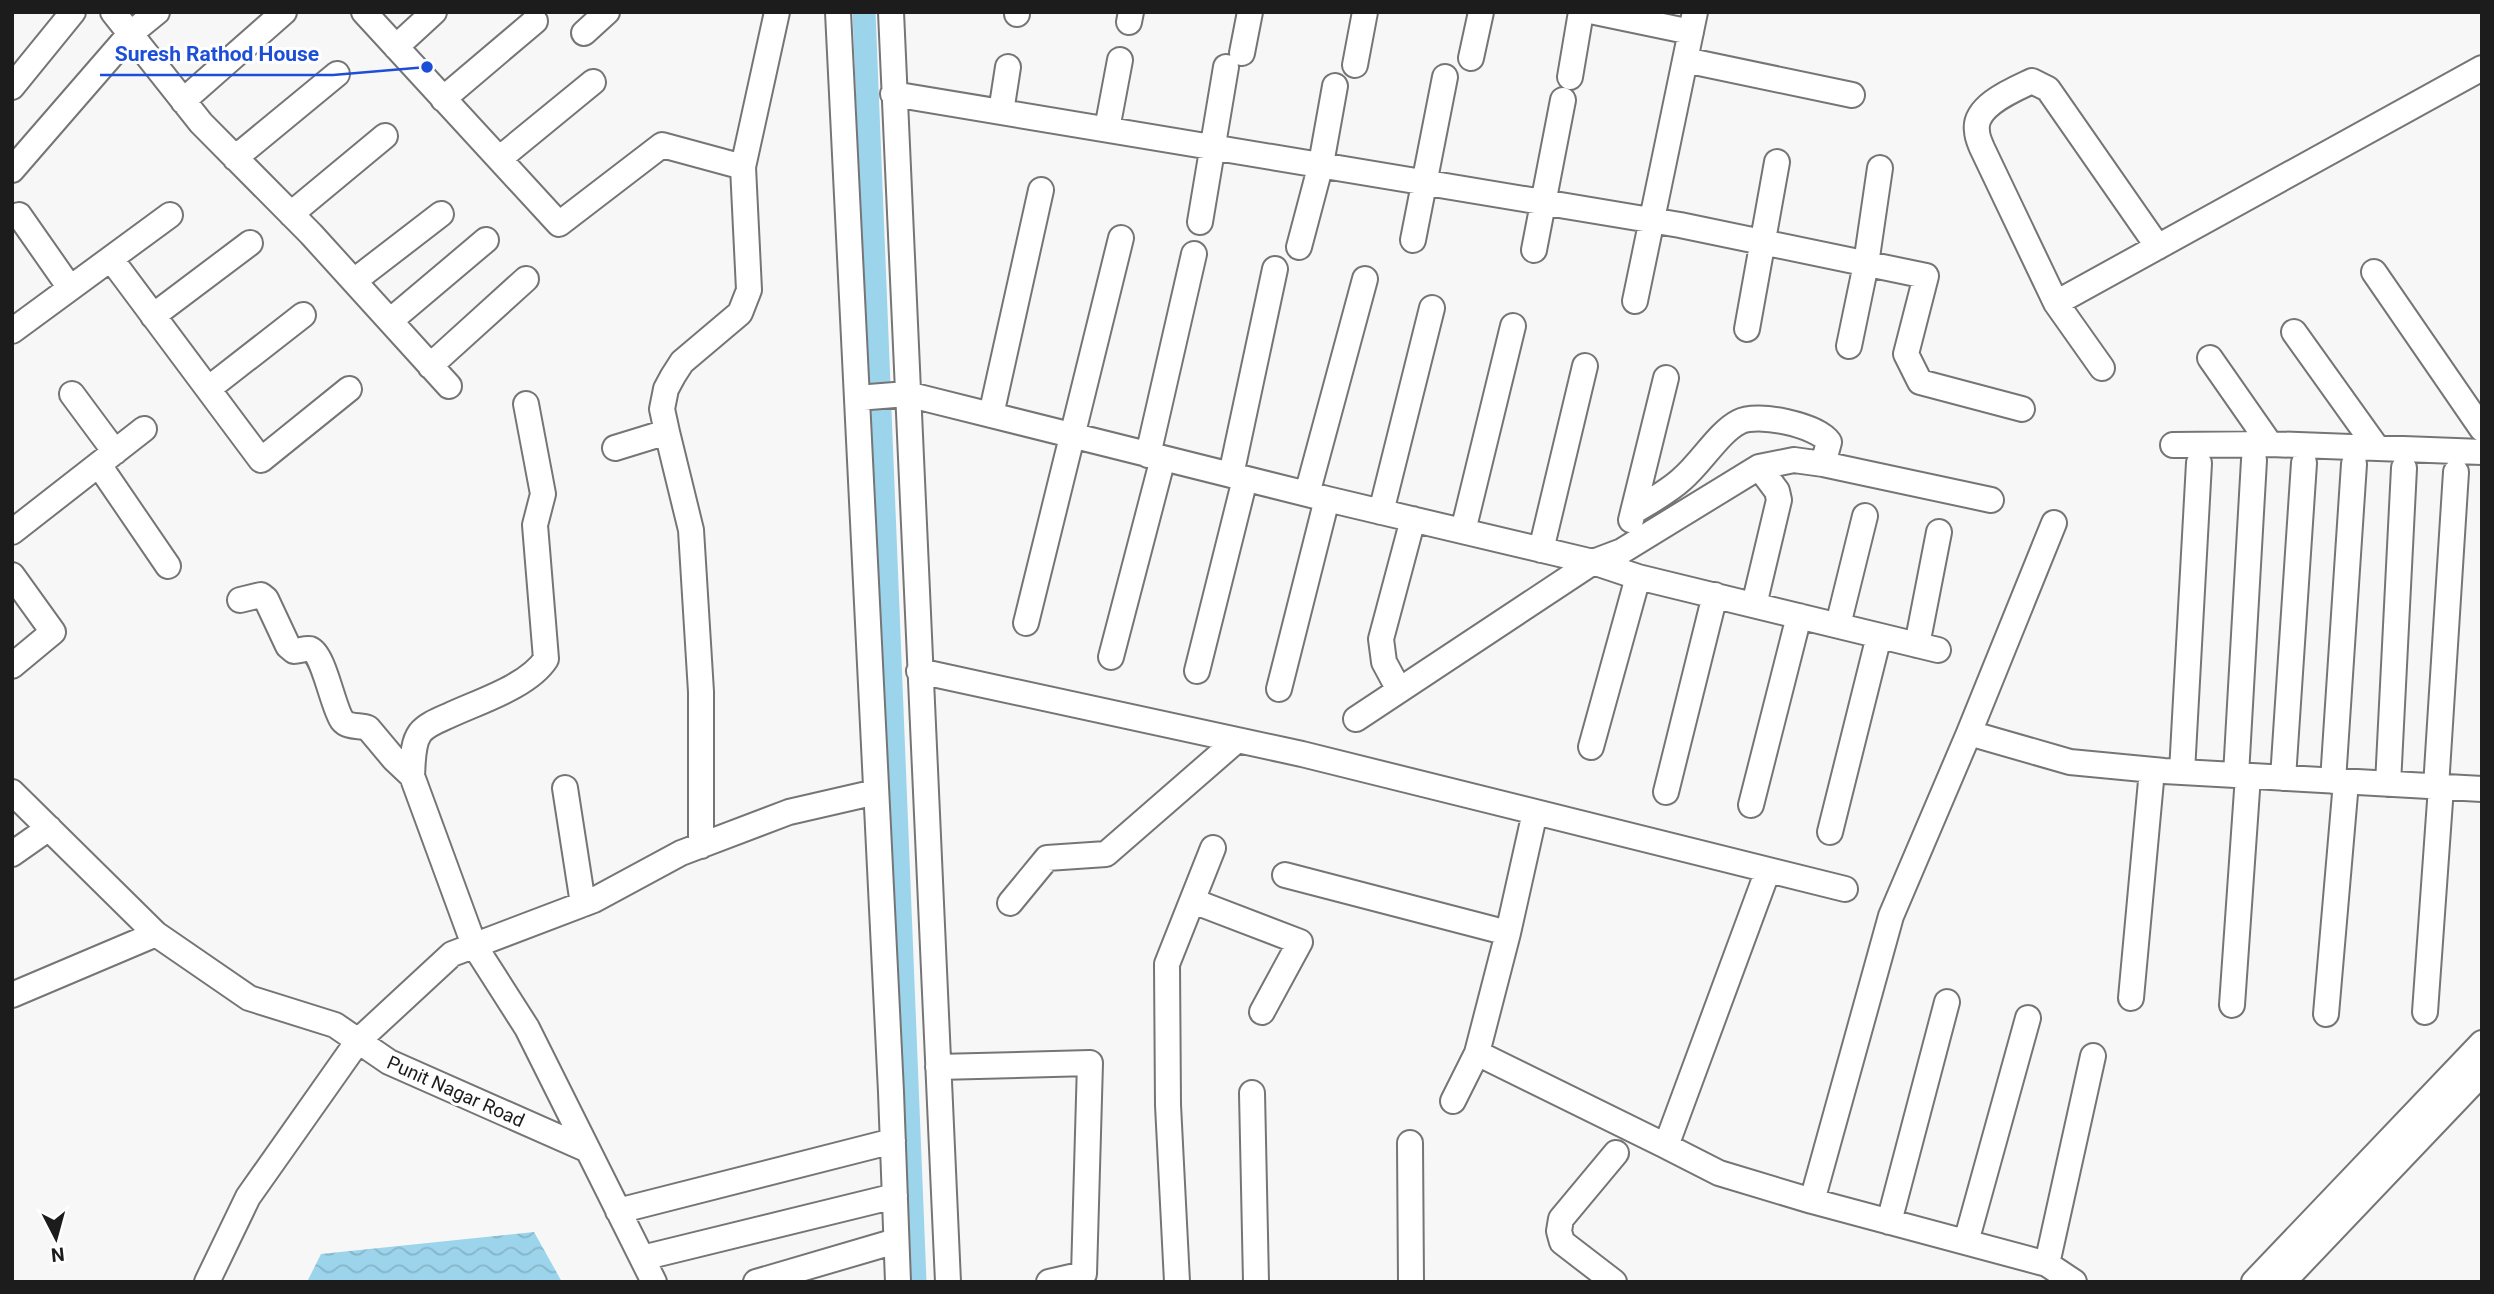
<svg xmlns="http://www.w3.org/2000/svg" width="2494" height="1294" font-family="Roboto,sans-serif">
	<defs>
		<pattern id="water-waves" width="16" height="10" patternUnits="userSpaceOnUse" patternTransform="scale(1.75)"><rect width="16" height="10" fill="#9bd4eb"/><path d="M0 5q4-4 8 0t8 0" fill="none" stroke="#85b5c9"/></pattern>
	</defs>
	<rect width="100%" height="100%" fill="#f7f7f8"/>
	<path fill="url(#water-waves)" d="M 534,1232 L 562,1282 L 307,1282 L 321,1254 Z"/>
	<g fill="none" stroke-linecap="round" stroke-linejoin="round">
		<path stroke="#9bd4eb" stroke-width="23" d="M 864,12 L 915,1282"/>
		<defs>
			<path id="minor" d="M 113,12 L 201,123 L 311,234 L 449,386
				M 364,12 L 559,224 L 662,145 L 743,167
				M 838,12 L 891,1092 L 898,1282
				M 891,12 L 948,1282
				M 1595,12 L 1691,32
				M 1017,14 L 1017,12
				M 1129,22 L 1131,12
				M 584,33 L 607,12
				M 396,47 L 434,12
				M 1242,53 L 1250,12
				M 1471,58 L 1481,12
				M 1685,60 L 1852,95
				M 1355,65 L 1365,12
				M 1570,77 L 1581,12
				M 12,87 L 73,12
				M 893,94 L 1680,225 L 1926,276 L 1906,354 L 1920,382 L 2022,409
				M 443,99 L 535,21
				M 183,101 L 284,12
				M 1001,112 L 1008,67
				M 1107,129 L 1120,60
				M 235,158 L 337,74
				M 499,159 L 593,82
				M 12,170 L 130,34 L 157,12
				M 291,214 L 385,136
				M 19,215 L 70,288
				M 1200,222 L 1226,67
				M 1413,240 L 1445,77
				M 1299,247 L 1321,164 L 1335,86
				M 1534,250 L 1563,100
				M 111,259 L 261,460 L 349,389
				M 2374,272 L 2482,429
				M 354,281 L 441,214
				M 1635,301 L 1695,12
				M 2056,303 L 2482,68
				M 153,316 L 250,243
				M 390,321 L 486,240
				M 1747,329 L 1777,162
				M 12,331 L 170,215
				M 2294,332 L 2377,448
				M 1849,346 L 1866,264 L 1880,168
				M 2210,358 L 2270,444
				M 430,366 L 526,279
				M 2102,368 L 2056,303 L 1982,148 C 1980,143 1977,137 1977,131 C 1973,106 2013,90 2032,81 L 2048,89 L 2158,247
				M 208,389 L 303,315
				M 72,394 L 115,452
				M 857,398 L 907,394 L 1327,499 L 1593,562 L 1622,551 L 1759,467 L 1794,460 L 1823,464 L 1991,500
				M 991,415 L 1041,190
				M 667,432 L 662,409 L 666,389 L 673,376 L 682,362 L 740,313 L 749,290 L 743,167 L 777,12
				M 2173,445 L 2270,444 L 2482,452
				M 615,448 L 667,432 L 691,530 L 701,692 L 701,846
				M 1148,455 L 1194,254
				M 99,465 L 168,566
				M 1231,475 L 1275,269
				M 1307,494 L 1365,279
				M 1381,512 L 1432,308
				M 1633,512 C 1649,502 1668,492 1682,479 C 1701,463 1719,432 1739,422 C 1757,412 1817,425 1829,442 L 1823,464
				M 1631,520 L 1666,378
				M 1463,531 L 1513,326
				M 12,532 L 144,429
				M 1541,550 L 1585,366
				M 12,575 L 53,632 L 12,666
				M 240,600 L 261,595 L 266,599 L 288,646 L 294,651 C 299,651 306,648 310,649 C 324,654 333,708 342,720 C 348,728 360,725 368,728 L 394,759 L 412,776 L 474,945 L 527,1028 L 588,1150
				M 1754,605 L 1779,500 L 1777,491 L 1759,467
				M 1026,623 L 1121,238
				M 1838,625 L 1865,516
				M 1917,645 L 1939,532
				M 1111,657 L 1163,458
				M 919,671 L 1302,754 L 1845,889
				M 1197,671 L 1245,479
				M 1279,689 L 1327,499
				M 1399,690 L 1384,662 L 1381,639 L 1413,519
				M 1356,719 L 1593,562 L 1638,577 L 1938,650
				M 1969,733 L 2070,762 L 2164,771 L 2482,789
				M 1591,747 L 1638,577
				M 2182,772 L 2199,463
				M 2236,775 L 2254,460
				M 412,776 C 413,762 412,744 420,733 C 426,725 439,720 448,716 C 477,702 528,687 546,659 L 535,525 L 543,494 L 526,404
				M 2283,778 L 2304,463
				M 2333,781 L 2354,464
				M 2388,784 L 2404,468
				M 2436,787 L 2456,472
				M 565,788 L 583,904
				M 12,792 L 156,934 L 249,998 L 335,1025 L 389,1062 L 588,1150 L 654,1282
				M 1666,792 L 1715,595
				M 1751,805 L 1799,616
				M 1535,812 L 1508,933 L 1477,1053 L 1666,1146
				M 1830,832 L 1879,636
				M 12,854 L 49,828
				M 1768,870 L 1666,1146 L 1719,1173 L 1812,1201 L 2047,1264 L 2074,1282
				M 1285,875 L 1508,933
				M 1193,901 L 1300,942 L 1262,1012
				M 1010,903 L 1047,858 L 1106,854 L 1237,740
				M 12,995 L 156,934
				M 2131,998 L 2152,770
				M 2232,1005 L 2248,776
				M 2425,1012 L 2441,787
				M 2326,1014 L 2346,782
				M 938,1067 L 1090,1063 L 1084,1274 L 1049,1282
				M 1252,1093 L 1256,1282
				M 1453,1101 L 1477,1053
				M 1410,1143 L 1411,1282
				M 1812,1201 L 1891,916 L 1969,733 L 2054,523
				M 618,1211 L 893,1141
				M 1889,1222 L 1947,1002
				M 1966,1242 L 2028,1018
				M 642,1258 L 895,1196
				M 2047,1264 L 2093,1056
				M 207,1282 L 248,1197 L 358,1041 L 452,954 L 594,900 L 681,853 L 789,812 L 876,792
				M 756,1282 L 896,1241
				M 1177,1282 L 1168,1105 L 1167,964 L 1213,848
				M 1614,1282 L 1562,1242 L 1559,1231 L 1561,1219 L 1616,1153
				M 2254,1282 L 2482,1043
				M 2283,1282 L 2482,1073"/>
		</defs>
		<use href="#minor" stroke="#757576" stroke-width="28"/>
		<use href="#minor" stroke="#fff" stroke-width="24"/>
	</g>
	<g text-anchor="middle" stroke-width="6" stroke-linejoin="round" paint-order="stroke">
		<g font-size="19" fill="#1c1c1c" stroke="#fff">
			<text transform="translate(456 1091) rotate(24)" y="7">Punit Nagar Road</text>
		</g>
	</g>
	<path fill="none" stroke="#1d4ed8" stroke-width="2.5" d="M427 67L333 75H100"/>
	<circle fill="#1d4ed8" stroke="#fff" stroke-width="2.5" cx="427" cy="67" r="7"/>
	<g font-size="21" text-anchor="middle" font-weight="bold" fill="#1d4ed8" stroke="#fff" stroke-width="6" stroke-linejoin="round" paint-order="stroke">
		<text x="217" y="61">Suresh Rathod House</text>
	</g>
	<rect width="2494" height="1294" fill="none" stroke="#1c1c1c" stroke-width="28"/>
	<g transform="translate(56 1238) rotate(174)" stroke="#ffffff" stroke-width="5" paint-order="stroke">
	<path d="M0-5L12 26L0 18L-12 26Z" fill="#1c1c1c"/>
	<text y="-10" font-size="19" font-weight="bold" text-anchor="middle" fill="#1c1c1c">N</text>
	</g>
</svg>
